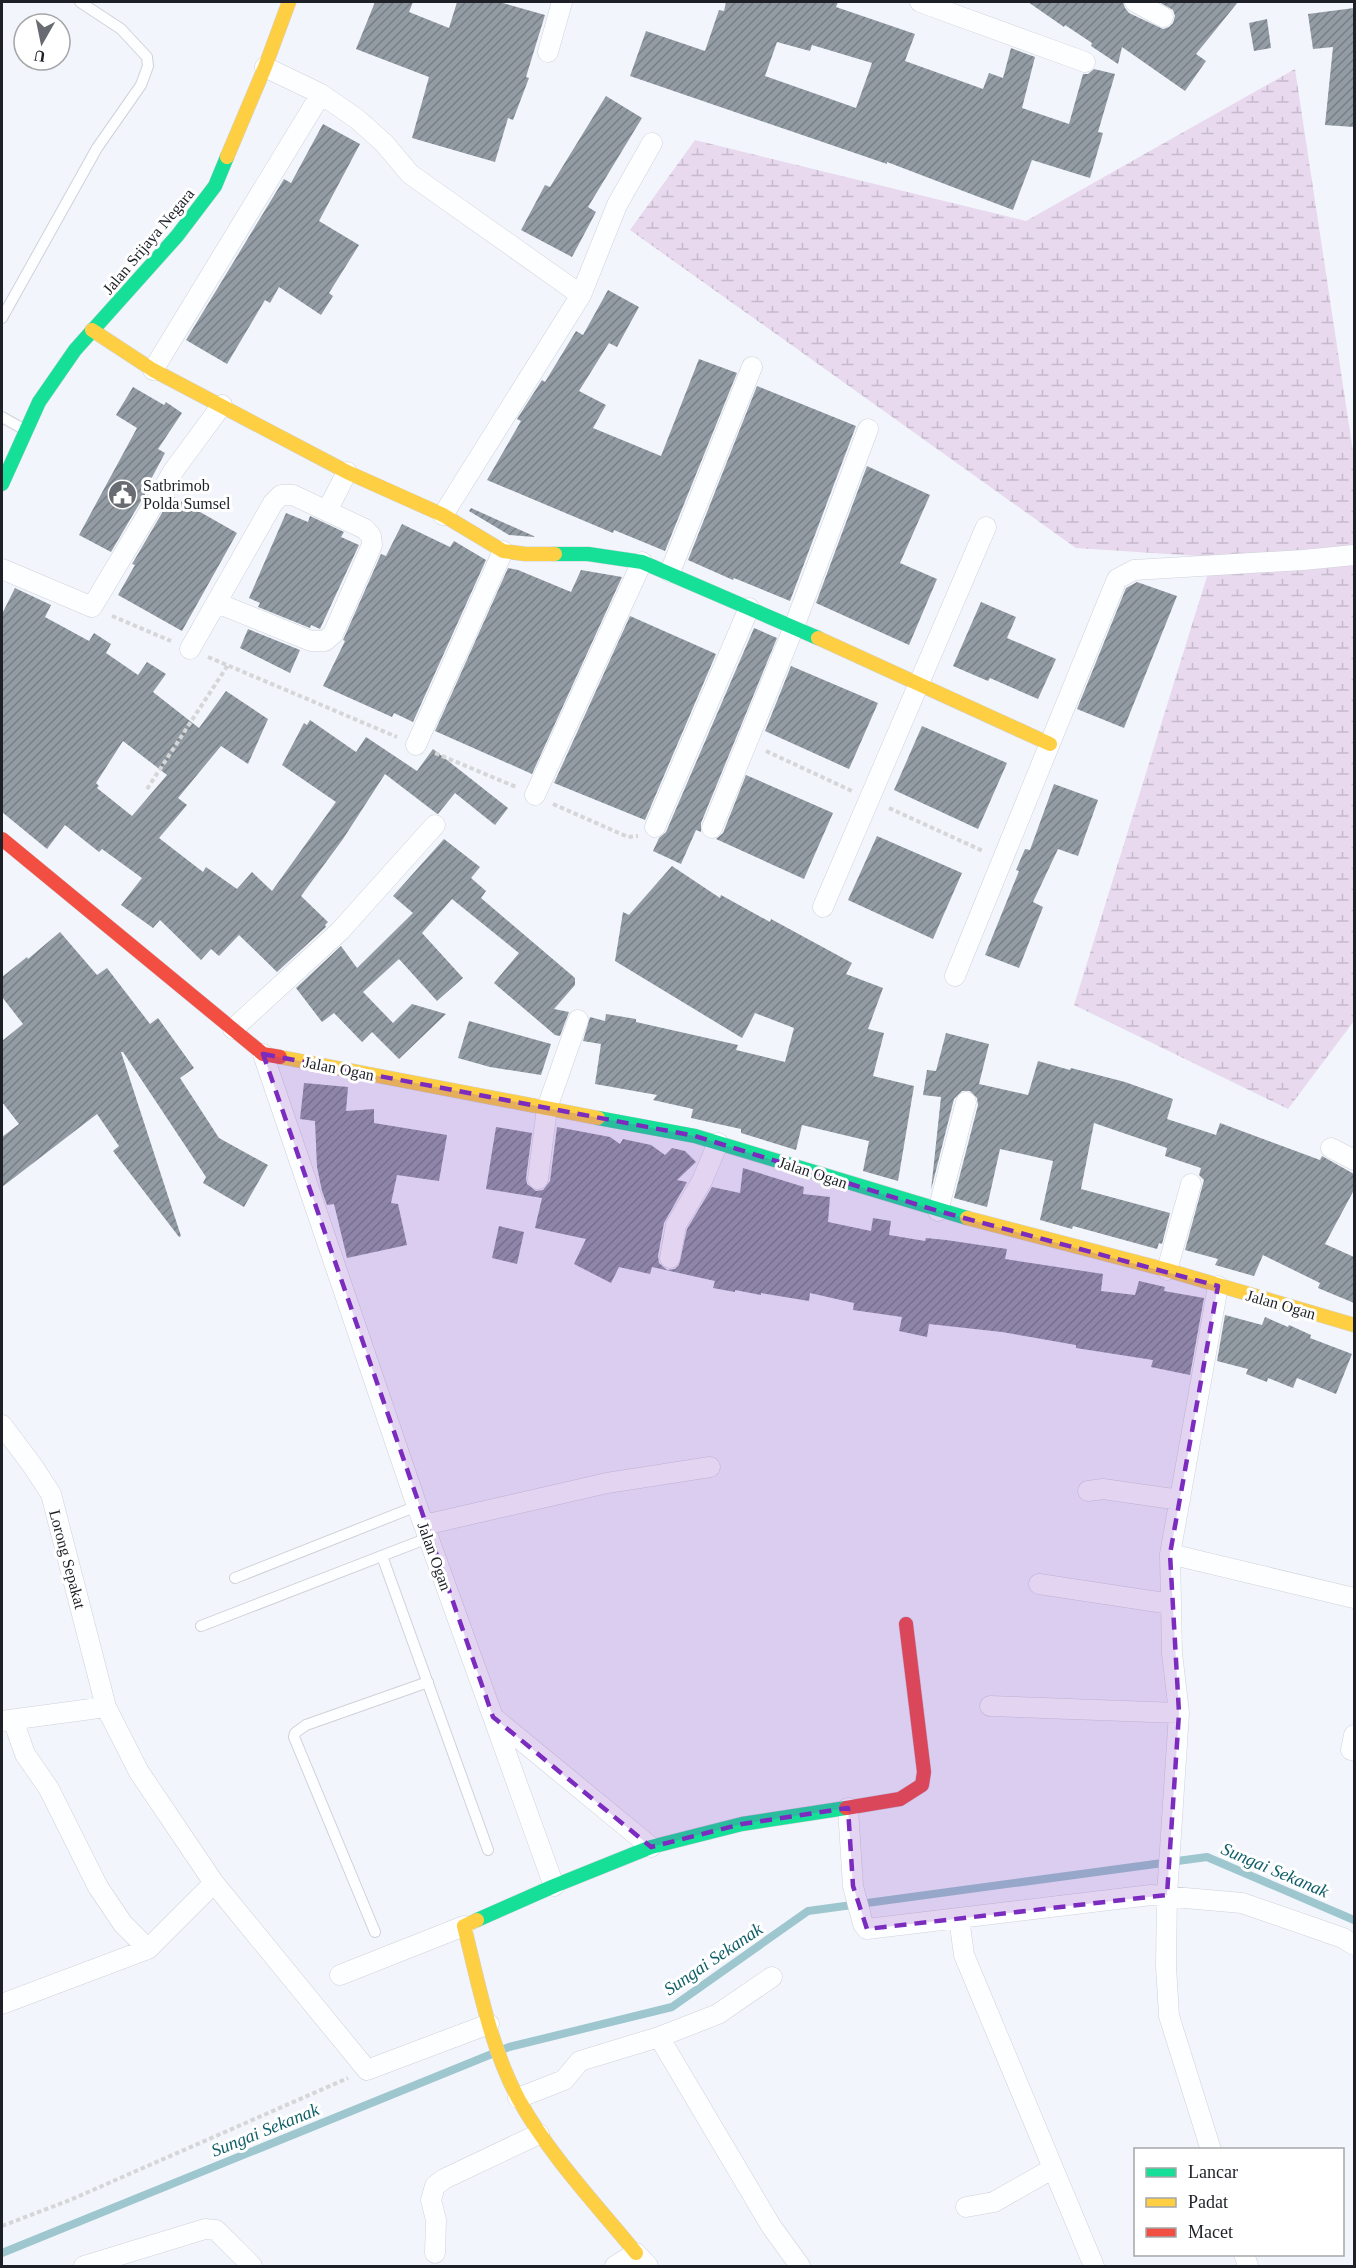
<svg xmlns="http://www.w3.org/2000/svg" width="1356" height="2268" font-family="Georgia,serif">
	<defs>
		<pattern id="wetland-marsh" width="20" height="14" patternUnits="userSpaceOnUse" patternTransform="scale(1.5)"><rect width="20" height="14" fill="#e8d9ee"/><path d="M1 5h8M5 5V1M11 12h8M15 12V8" fill="none" stroke="#c7bacc"/></pattern>
		<pattern id="building-hatch" width="6" height="6" patternUnits="userSpaceOnUse" patternTransform="scale(1.5)"><rect width="6" height="6" fill="#939ca4"/><path d="M-1 1l2-2M0 6l6-6M5 7l2-2" fill="none" stroke="#777f85"/></pattern>
	</defs>
	<rect width="100%" height="100%" fill="#f2f5fc"/>
	<path fill="url(#wetland-marsh)" d="M 1295,69 L 1354,458 L 1354,1021 L 1288,1109 L 1074,1005 L 1213,557 L 1076,548 L 630,230 L 695,140 L 1026,221 Z"/>
	<g fill="none" stroke-linecap="round" stroke-linejoin="round">
		<path stroke="#9dc6ce" stroke-width="8" d="M 2,2253 L 509,2047 L 672,2007 L 808,1911 L 1207,1857 L 1354,1920"/>
	</g>
	<path fill="url(#building-hatch)" fill-rule="evenodd" d="M 375,2 L 413,2 L 409,12 L 449,28 L 457,2 L 499,2 L 545,15 L 526,77 L 529,78 L 513,120 L 508,118 L 495,162 L 412,138 L 429,77 L 356,49 Z
		M 726,2 L 838,2 L 836,7 L 915,34 L 905,61 L 983,89 L 989,73 L 1003,78 L 1011,48 L 1035,57 L 1022,108 L 1069,124 L 1083,74 L 1088,74 L 1094,69 L 1115,74 L 1098,132 L 1103,133 L 1090,178 L 1032,160 L 1013,210 L 887,162 L 887,164 L 630,76 L 646,31 L 705,51 L 719,10 L 724,11 ZM 777,42 L 810,51 L 812,45 L 872,63 L 856,108 L 765,76 Z
		M 1028,2 L 1123,2 L 1125,8 L 1129,13 L 1163,29 L 1169,27 L 1173,23 L 1175,16 L 1173,10 L 1159,2 L 1238,2 L 1196,54 L 1206,61 L 1185,91 L 1122,47 L 1118,64 L 1091,46 L 1092,43 L 1065,25 L 1064,27 Z
		M 1354,8 L 1354,127 L 1325,125 L 1333,47 L 1313,49 L 1308,14 Z
		M 1267,19 L 1271,48 L 1254,51 L 1249,23 Z
		M 606,96 L 642,118 L 588,207 L 596,212 L 572,257 L 521,230 L 545,185 L 550,187 Z
		M 323,124 L 360,144 L 319,221 L 359,245 L 329,293 L 333,296 L 321,315 L 279,287 L 270,303 L 265,300 L 227,364 L 186,340 L 284,179 L 291,183 Z
		M 608,290 L 639,307 L 617,347 L 609,343 L 579,391 L 606,405 L 593,428 L 661,456 L 699,359 L 737,373 L 665,551 L 614,530 L 613,533 L 487,480 L 521,421 L 517,419 L 542,380 L 545,382 L 576,331 L 583,335 Z
		M 757,386 L 856,426 L 790,601 L 734,578 L 733,580 L 688,560 Z
		M 133,387 L 164,405 L 166,402 L 182,413 L 158,449 L 165,453 L 149,483 L 151,484 L 111,552 L 79,535 L 137,428 L 116,415 Z
		M 867,466 L 930,495 L 900,563 L 937,579 L 909,645 L 816,603 Z
		M 172,496 L 237,533 L 182,631 L 118,595 L 135,565 L 132,564 Z
		M 471,508 L 536,537 L 509,535 L 469,511 Z
		M 286,513 L 308,522 L 310,516 L 344,532 L 341,537 L 359,545 L 320,629 L 311,625 L 310,628 L 258,607 L 260,603 L 249,598 Z
		M 402,524 L 450,547 L 454,541 L 486,560 L 413,722 L 394,713 L 392,717 L 323,686 L 345,641 L 343,640 L 381,554 L 386,556 Z
		M 508,568 L 518,570 L 571,592 L 581,570 L 622,577 L 532,774 L 435,731 Z
		M 1137,582 L 1177,596 L 1124,728 L 1077,709 L 1126,588 Z
		M 15,588 L 51,605 L 45,617 L 89,641 L 94,633 L 111,644 L 106,653 L 138,675 L 147,662 L 166,674 L 153,692 L 199,728 L 226,691 L 268,719 L 248,764 L 221,746 L 178,798 L 187,805 L 159,838 L 203,872 L 206,867 L 237,889 L 252,872 L 272,891 L 336,802 L 282,765 L 304,723 L 307,725 L 310,720 L 356,752 L 366,737 L 417,771 L 433,749 L 508,808 L 495,825 L 455,793 L 438,814 L 436,813 L 385,774 L 343,839 L 301,896 L 328,922 L 325,925 L 326,927 L 277,972 L 239,935 L 219,956 L 211,949 L 201,960 L 160,920 L 153,928 L 121,905 L 142,878 L 102,849 L 99,852 L 65,825 L 47,849 L 2,812 L 2,614 ZM 123,741 L 167,775 L 132,816 L 97,788 L 99,786 L 96,783 Z
		M 981,602 L 1016,617 L 1007,638 L 1056,659 L 1038,699 L 990,678 L 988,681 L 953,666 Z
		M 630,616 L 716,654 L 645,820 L 554,783 Z
		M 754,628 L 777,638 L 701,823 L 701,832 L 696,830 L 681,864 L 653,851 L 659,838 L 666,832 Z
		M 248,629 L 300,650 L 290,673 L 240,648 Z
		M 791,666 L 878,703 L 849,769 L 765,731 Z
		M 922,726 L 1007,763 L 978,829 L 894,790 Z
		M 746,775 L 833,813 L 804,879 L 716,839 L 723,833 Z
		M 1054,784 L 1098,800 L 1078,856 L 1058,849 L 1033,902 L 1043,907 L 1019,968 L 985,955 L 1019,871 L 1016,870 L 1025,849 L 1030,850 Z
		M 877,836 L 962,873 L 933,939 L 848,900 Z
		M 444,839 L 480,867 L 471,878 L 486,891 L 481,898 L 575,978 L 575,985 L 554,1009 L 569,1012 L 560,1036 L 555,1035 L 494,983 L 519,953 L 452,899 L 422,933 L 463,978 L 437,1001 L 399,959 L 363,992 L 393,1023 L 412,1004 L 446,1014 L 399,1059 L 372,1032 L 362,1042 L 334,1013 L 322,1022 L 296,988 L 341,946 L 357,968 L 413,913 L 393,896 Z
		M 672,866 L 720,898 L 721,895 L 770,922 L 771,919 L 852,963 L 846,974 L 883,988 L 868,1029 L 884,1033 L 873,1076 L 914,1086 L 898,1181 L 863,1171 L 869,1141 L 802,1125 L 796,1150 L 741,1133 L 741,1129 L 691,1118 L 693,1109 L 653,1100 L 657,1095 L 595,1084 L 601,1044 L 583,1041 L 590,1017 L 605,1021 L 606,1014 L 636,1019 L 636,1022 L 738,1045 L 736,1050 L 785,1062 L 794,1028 L 755,1013 L 742,1038 L 615,961 L 623,912 L 629,915 Z
		M 60,932 L 97,975 L 107,968 L 150,1024 L 158,1018 L 194,1068 L 180,1078 L 219,1138 L 268,1165 L 244,1207 L 203,1183 L 206,1177 L 123,1052 L 121,1052 L 181,1236 L 179,1237 L 113,1151 L 119,1146 L 97,1114 L 2,1187 L 2,1137 L 19,1124 L 2,1102 L 2,1041 L 23,1024 L 2,997 L 2,977 L 27,957 L 28,959 Z
		M 469,1021 L 551,1044 L 541,1075 L 490,1067 L 458,1058 Z
		M 946,1033 L 989,1044 L 979,1084 L 1028,1095 L 1038,1061 L 1070,1070 L 1071,1068 L 1125,1082 L 1173,1099 L 1167,1119 L 1216,1135 L 1220,1123 L 1320,1160 L 1322,1156 L 1354,1174 L 1354,1190 L 1325,1244 L 1354,1257 L 1354,1303 L 1318,1288 L 1320,1283 L 1263,1255 L 1254,1276 L 1215,1265 L 1218,1259 L 1185,1250 L 1204,1180 L 1199,1175 L 1201,1168 L 1165,1156 L 1167,1148 L 1094,1123 L 1081,1189 L 1170,1213 L 1162,1244 L 1159,1243 L 1157,1249 L 1073,1226 L 1072,1229 L 1040,1220 L 1053,1161 L 1000,1149 L 987,1207 L 954,1198 L 978,1105 L 977,1098 L 970,1091 L 962,1091 L 954,1099 L 931,1190 L 941,1097 L 923,1095 L 927,1070 L 936,1071 Z
		M 304,1083 L 348,1087 L 346,1111 L 374,1109 L 374,1123 L 447,1135 L 439,1181 L 397,1175 L 391,1203 L 398,1204 L 407,1245 L 347,1258 L 334,1204 L 327,1205 L 322,1191 L 317,1167 L 315,1121 L 300,1119 Z
		M 496,1127 L 532,1133 L 526,1178 L 527,1184 L 536,1191 L 543,1190 L 550,1181 L 557,1127 L 610,1137 L 620,1144 L 623,1139 L 651,1145 L 665,1155 L 672,1148 L 685,1151 L 696,1162 L 677,1180 L 687,1182 L 664,1223 L 658,1256 L 659,1263 L 667,1270 L 675,1269 L 679,1265 L 687,1229 L 712,1187 L 740,1193 L 743,1168 L 804,1187 L 803,1194 L 830,1197 L 828,1222 L 871,1231 L 873,1218 L 891,1221 L 889,1235 L 925,1241 L 926,1238 L 946,1240 L 1007,1249 L 1005,1259 L 1103,1274 L 1101,1291 L 1135,1295 L 1139,1281 L 1165,1287 L 1164,1291 L 1204,1298 L 1190,1375 L 1151,1367 L 1153,1360 L 1076,1348 L 1076,1345 L 1002,1332 L 929,1324 L 927,1337 L 899,1331 L 902,1317 L 853,1310 L 854,1303 L 810,1293 L 809,1301 L 761,1293 L 761,1295 L 735,1290 L 735,1292 L 713,1288 L 715,1281 L 652,1267 L 650,1274 L 619,1267 L 611,1283 L 574,1264 L 586,1239 L 535,1228 L 542,1198 L 486,1189 Z
		M 499,1226 L 524,1232 L 517,1264 L 492,1258 Z
		M 1225,1315 L 1262,1325 L 1265,1317 L 1288,1327 L 1289,1325 L 1311,1335 L 1310,1338 L 1352,1354 L 1336,1394 L 1297,1378 L 1293,1388 L 1268,1378 L 1267,1382 L 1246,1374 L 1248,1369 L 1217,1361 Z"/>
	<g fill="none" stroke-linecap="round" stroke-linejoin="round">
		<defs>
			<path id="lane" d="M 2,318 L 97,148 L 141,85 L 148,66 L 147,57 L 121,29 L 80,2
				M 2,417 L 25,430
				M 382,1556 L 488,1850
				M 235,1578 L 417,1506
				M 201,1626 L 428,1538
				M 375,1932 L 294,1737 L 295,1733 L 306,1725 L 428,1682"/>
			<path id="street" d="M 920,2 L 1085,62
				M 1135,2 L 1163,17
				M 548,52 L 562,2
				M 265,67 L 321,94 L 357,119 L 384,143 L 410,174 L 581,295
				M 153,370 L 321,94
				M 327,511 L 347,472
				M 443,515 L 581,295 L 617,205 L 652,143
				M 2,569 L 92,607 L 174,470 L 222,405
				M 670,572 L 752,367
				M 190,649 L 273,503 L 281,495 L 293,495 L 365,529 L 371,536 L 372,545 L 333,634 L 325,641 L 311,641 L 217,603
				M 416,745 L 503,551
				M 535,795 L 642,562
				M 655,827 L 749,608
				M 712,828 L 794,627 L 868,429
				M 823,907 L 986,527
				M 955,976 L 1117,579 L 1134,570 L 1303,560 L 1354,555
				M 233,1029 L 340,931 L 435,825
				M 263,1054 L 417,1506 L 554,1886
				M 1331,1148 L 1354,1160
				M 538,1179 L 547,1108 L 578,1020
				M 938,1211 L 966,1102
				M 670,1258 L 676,1225 L 702,1181 L 718,1143
				M 1167,1270 L 1191,1184
				M 1218,1286 L 1170,1554 L 1354,1598
				M 2,1425 L 32,1465 L 51,1494 L 106,1707
				M 1088,1491 L 1103,1489 L 1180,1500
				M 424,1525 L 607,1483 L 710,1467
				M 1170,1554 L 1172,1653 L 1179,1713 L 1167,1895 L 1166,1966 L 1169,2016 L 1211,2150
				M 1039,1584 L 1171,1604
				M 990,1706 L 1179,1713
				M 493,1717 L 651,1847
				M 13,1720 L 25,1754 L 49,1789 L 98,1887 L 123,1924 L 148,1949
				M 2,1721 L 106,1707 L 139,1772 L 214,1883 L 367,2070 L 489,2024
				M 1351,1750 L 1354,1735
				M 848,1808 L 853,1886 L 863,1924 L 867,1929 L 1151,1895 L 1242,1903 L 1343,1938 L 1354,1945
				M 959,1918 L 964,1955 L 1094,2266
				M 340,1975 L 464,1926
				M 2,2004 L 148,1949 L 214,1883
				M 659,2037 L 771,2226 L 800,2266
				M 518,2098 L 564,2080 L 580,2061 L 659,2037 L 718,2014 L 772,1977
				M 966,2207 L 994,2202 L 1052,2169
				M 435,2253 L 436,2220 L 431,2200 L 435,2186 L 444,2179 L 539,2134
				M 1244,2254 L 1248,2266
				M 84,2266 L 205,2229 L 216,2230 L 252,2266
				M 615,2266 L 636,2253 L 648,2266"/>
			<path id="fast" d="M 2,484 L 39,402 L 75,350 L 177,236 L 215,186 L 227,157
				M 555,554 L 588,554 L 642,562 L 818,638
				M 598,1118 L 695,1136 L 967,1218
				M 477,1920 L 554,1886 L 651,1847 L 742,1824 L 846,1808"/>
			<path id="slow" d="M 227,157 L 265,67 L 289,2
				M 92,330 L 153,370 L 347,472 L 443,515 L 503,551 L 525,554 L 555,554
				M 818,638 L 1050,744
				M 280,1057 L 598,1118
				M 967,1218 L 1167,1270 L 1354,1325
				M 477,1920 L 464,1926 C 479,1985 490,2047 519,2100 C 550,2156 596,2204 636,2253"/>
			<path id="jam" d="M 2,839 L 263,1054 L 280,1057
				M 846,1808 L 900,1799 L 922,1785 L 924,1772 L 906,1624"/>
		</defs>
		<use href="#lane" stroke="#cfd2d8" stroke-width="12"/>
		<use href="#street" stroke="#cfd2d8" stroke-width="21"/>
		<use href="#fast" stroke="#cfd2d8" stroke-width="15"/>
		<use href="#slow" stroke="#cfd2d8" stroke-width="15"/>
		<use href="#jam" stroke="#cfd2d8" stroke-width="15"/>
		<path stroke="#d5d6d7" stroke-width="4" stroke-dasharray="4.5 3" stroke-linecap="butt" d="M 112,616 L 171,641
			M 208,657 L 397,737
			M 766,751 L 852,791
			M 435,753 L 516,787
			M 147,789 L 228,665
			M 553,804 L 628,837 L 638,836
			M 889,808 L 983,851
			M 2,2226 L 70,2200 L 348,2078"/>
		<use href="#lane" stroke="#fdfeff" stroke-width="10"/>
		<use href="#street" stroke="#fdfeff" stroke-width="20"/>
		<use href="#fast" stroke="#16e098" stroke-width="14"/>
		<use href="#slow" stroke="#ffcf43" stroke-width="14"/>
		<use href="#jam" stroke="#f24e42" stroke-width="14"/>
	</g>
	<path fill="#7b2cbf" fill-opacity="0.2" stroke="#7b2cbf" stroke-width="4.5" stroke-dasharray="12 8" stroke-linejoin="round" d="M 263,1054 L 695,1136 L 938,1211 L 1218,1286 L 1170,1554 L 1179,1713 L 1167,1895 L 867,1929 L 853,1886 L 848,1808 L 742,1824 L 651,1847 L 493,1717 Z"/>
	<defs>
		<symbol id="civic-disc" viewBox="-11 -11 22 22"><circle r="9.5" fill="#686b71" stroke="#fff"/><path d="M-.6-6.5H3V-4.5H.6V-3L4-1V1h2V6H-6V1h2V-1L-.6-3ZM-1.2 2.5V6h2.4V2.5Z" fill="#fff"/></symbol>
	</defs>
	<g fill-rule="evenodd">
		<use href="#civic-disc" x="106" y="478" width="33" height="33"/>
	</g>
	<g text-anchor="middle" stroke-width="6" stroke-linejoin="round" paint-order="stroke">
		<g font-size="16" fill="#1d2026" stroke="#fff">
			<text transform="translate(148 241) rotate(-50)" y="6">Jalan Srijaya Negara</text>
			<text transform="translate(339 1068) rotate(11)" y="6">Jalan Ogan</text>
			<text transform="translate(813 1172) rotate(18)" y="6">Jalan Ogan</text>
			<text transform="translate(1281 1304) rotate(16)" y="6">Jalan Ogan</text>
			<text transform="translate(435 1556) rotate(70)" y="6">Jalan Ogan</text>
			<text transform="translate(68 1559) rotate(75)" y="6">Lorong Sepakat</text>
		</g>
		<g font-size="16" fill="#1d2026" stroke="#fff" text-anchor="start">
			<text x="143" y="491">Satbrimob<tspan x="143" dy="18">Polda Sumsel</tspan></text>
		</g>
		<g font-size="18" font-style="italic" fill="#0f5f68" stroke="#fff">
			<text transform="translate(1275 1870) rotate(23)" y="6">Sungai Sekanak</text>
			<text transform="translate(713 1959) rotate(-34)" y="6">Sungai Sekanak</text>
			<text transform="translate(265 2130) rotate(-22)" y="6">Sungai Sekanak</text>
		</g>
	</g>
	<rect width="1356" height="2268" fill="none" stroke="#1d2026" stroke-width="6"/>
	<rect x="1134" y="2148" width="210" height="108" fill="#ffffff" stroke="#a5a6a8" stroke-width="1.5"/>
	<rect x="1146" y="2168" width="30" height="9" fill="#16e098" stroke="#a5a6a8" stroke-width="1.5"/>
	<text x="1188" y="2178" font-size="18" fill="#1d2026">Lancar</text>
	<rect x="1146" y="2198" width="30" height="9" fill="#ffcf43" stroke="#a5a6a8" stroke-width="1.5"/>
	<text x="1188" y="2208" font-size="18" fill="#1d2026">Padat</text>
	<rect x="1146" y="2228" width="30" height="9" fill="#f24e42" stroke="#a5a6a8" stroke-width="1.5"/>
	<text x="1188" y="2238" font-size="18" fill="#1d2026">Macet</text>
	<g transform="translate(42 42) rotate(189)"><circle r="28" fill="#ffffff" stroke="#a5a6a8" stroke-width="1.5"/>
	<path d="M0-4.5L10 22L0 15L-10 22Z" fill="#686b71"/>
	<text y="-9" font-size="16" font-weight="bold" text-anchor="middle" fill="#1d2026">U</text>
	</g>
</svg>
